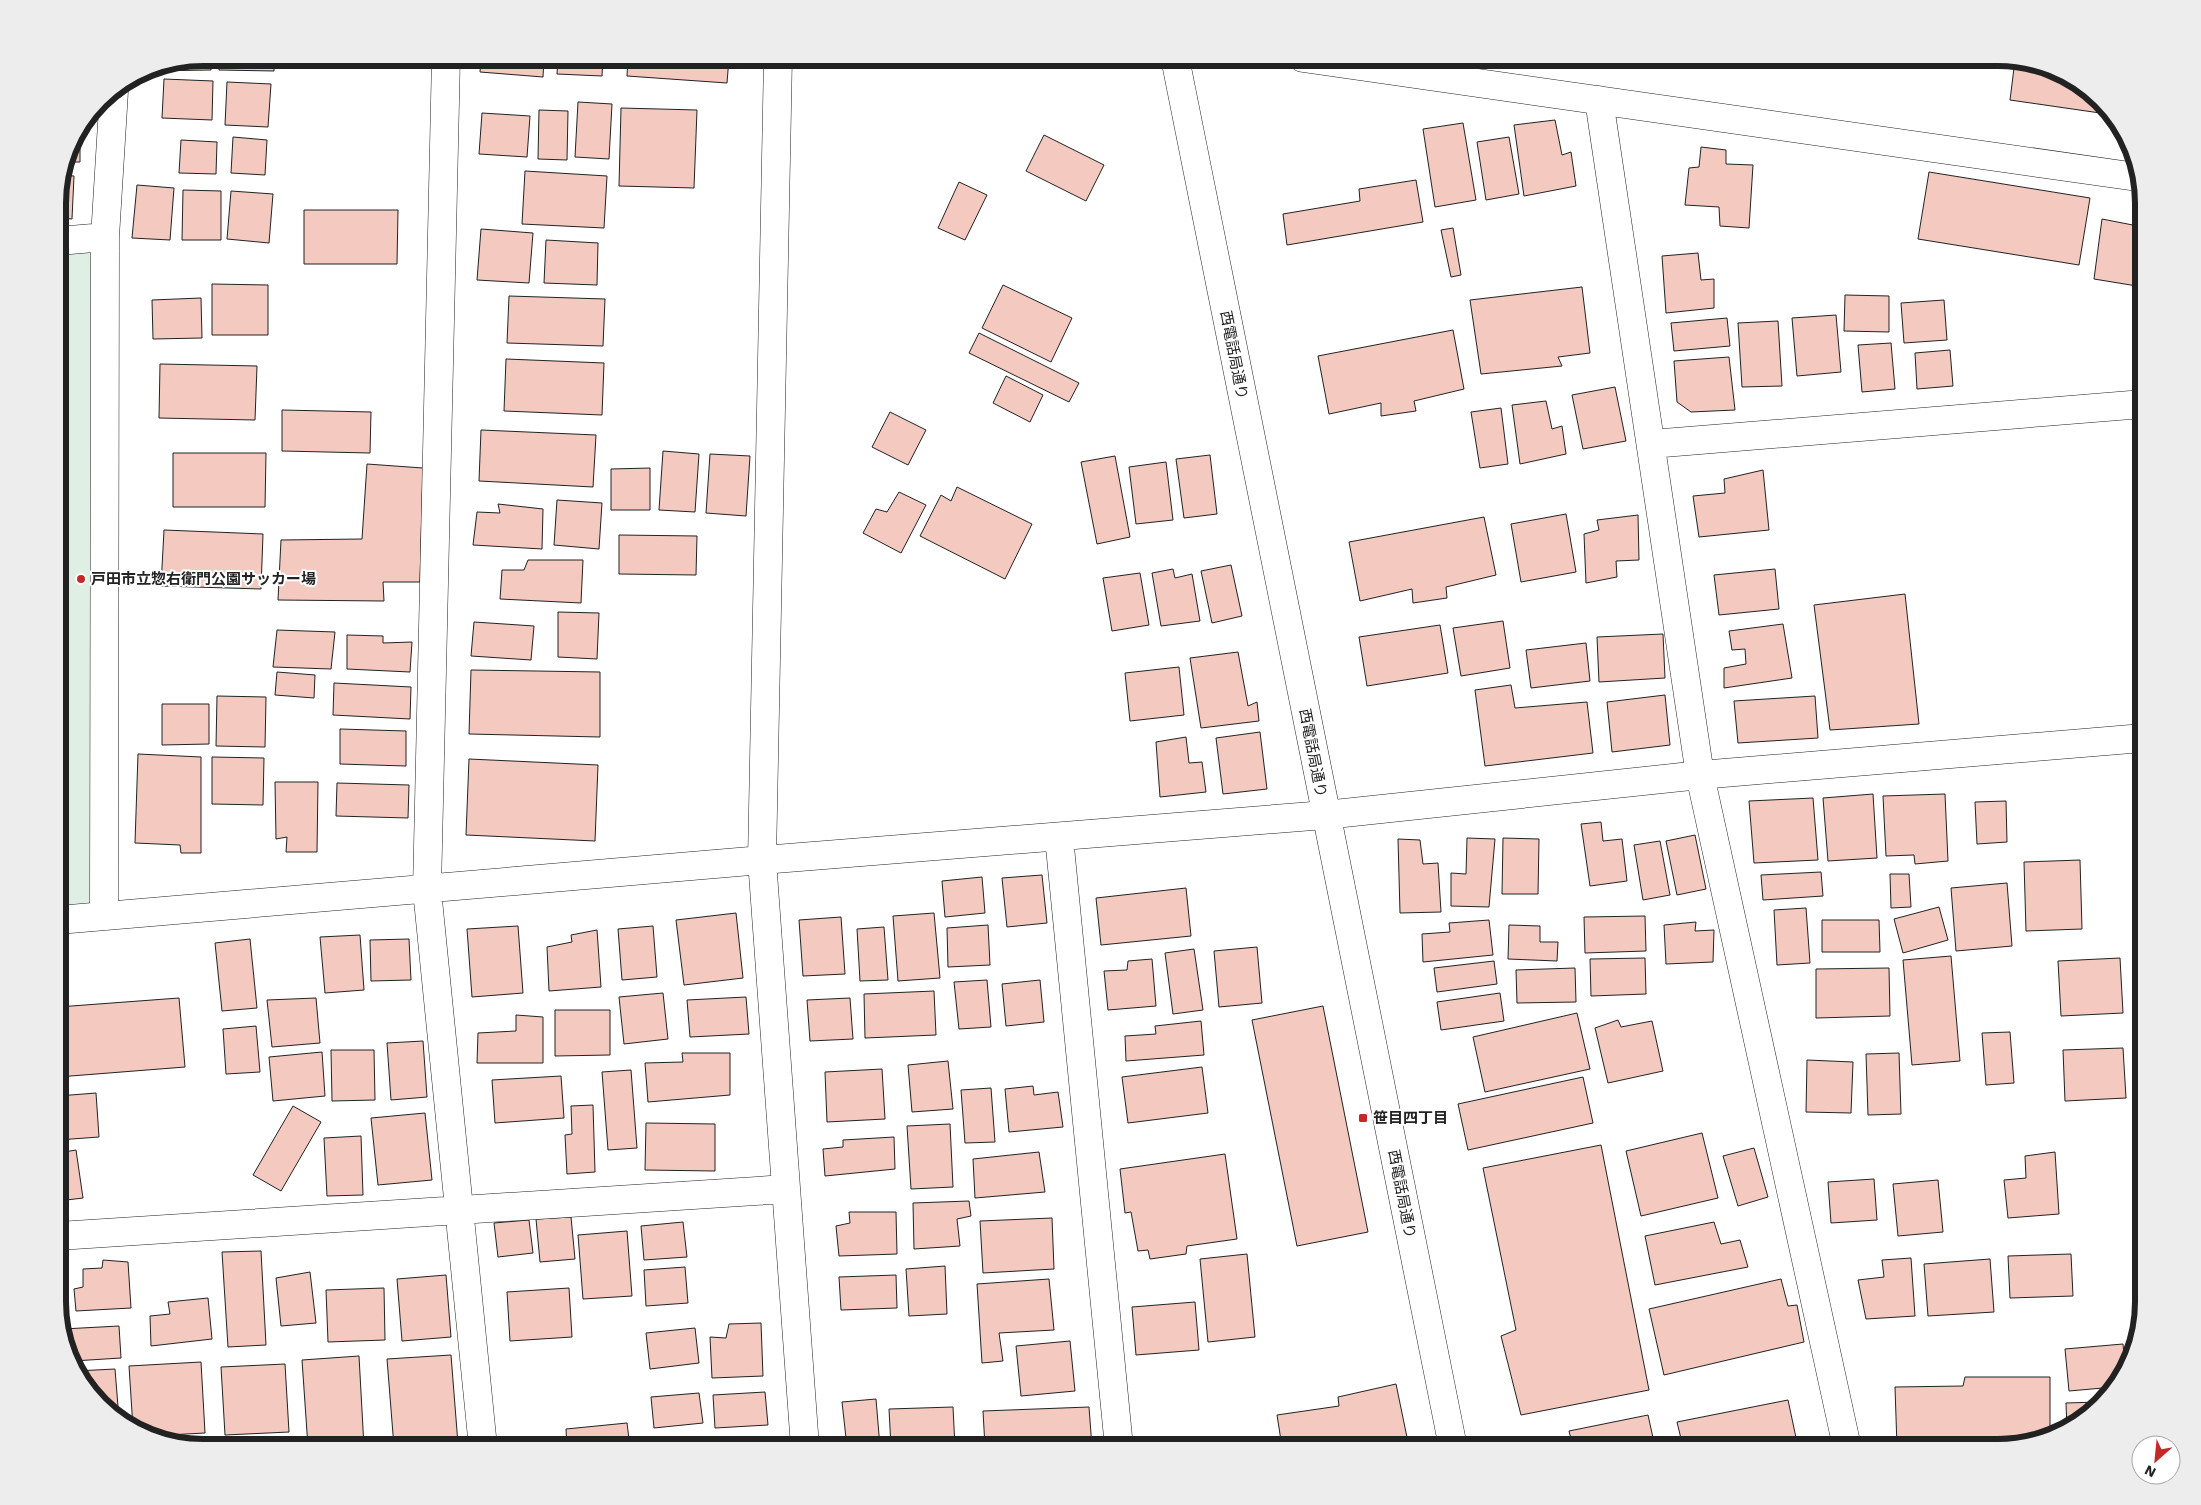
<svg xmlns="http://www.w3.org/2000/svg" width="2201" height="1505" font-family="'Work Sans','Noto Sans JP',sans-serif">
	<rect width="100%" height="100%" fill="#fff"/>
	<path fill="#e0efe3" stroke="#6f6f6f" d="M 105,237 L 104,916 L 58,920 L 58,241 Z"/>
	<path fill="#f3c9c0" stroke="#222" d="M 204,58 L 210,58 L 211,70 L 144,71 Z
		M 219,58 L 274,58 L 274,71 L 219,70 Z
		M 481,58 L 544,58 L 543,77 L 480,72 Z
		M 558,58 L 603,58 L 602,76 L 557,74 Z
		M 628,58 L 729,58 L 727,83 L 627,76 Z
		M 2015,60 L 2044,65 L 2079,82 L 2107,114 L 2010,100 Z
		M 164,79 L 213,81 L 212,120 L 162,118 Z
		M 227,82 L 271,84 L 268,127 L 225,125 Z
		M 578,102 L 612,104 L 609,159 L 575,157 Z
		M 621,108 L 697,110 L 694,188 L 619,186 Z
		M 539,110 L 568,111 L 567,160 L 538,159 Z
		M 482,113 L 530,116 L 527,157 L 479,154 Z
		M 1555,120 L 1562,155 L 1571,152 L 1576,186 L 1524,196 L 1514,125 Z
		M 1463,123 L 1476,200 L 1435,207 L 1423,129 Z
		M 80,131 L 80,162 L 65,162 L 69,147 Z
		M 1044,135 L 1104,165 L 1086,201 L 1026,171 Z
		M 233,137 L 267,140 L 265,175 L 231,173 Z
		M 1509,137 L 1519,194 L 1486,200 L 1477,142 Z
		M 181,140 L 217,142 L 216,174 L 179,173 Z
		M 1701,147 L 1726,150 L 1726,164 L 1753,165 L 1749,228 L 1720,226 L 1719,207 L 1685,205 L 1689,168 L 1699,167 Z
		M 525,171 L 607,176 L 604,228 L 522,224 Z
		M 1929,172 L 2090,198 L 2079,265 L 1918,239 Z
		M 62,175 L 74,176 L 72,219 L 58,218 L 58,194 Z
		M 1416,180 L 1423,222 L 1287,245 L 1283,214 L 1360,201 L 1359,189 Z
		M 959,182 L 987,195 L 965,240 L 938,228 Z
		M 137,185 L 174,188 L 170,240 L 132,238 Z
		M 183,190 L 221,191 L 221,240 L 182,240 Z
		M 231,191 L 273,194 L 269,243 L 227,239 Z
		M 304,210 L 398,210 L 397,264 L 304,264 Z
		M 2102,219 L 2143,227 L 2143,287 L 2094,279 Z
		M 1453,228 L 1461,275 L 1451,277 L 1441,230 Z
		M 481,229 L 533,233 L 529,283 L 477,280 Z
		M 546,240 L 598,243 L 597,285 L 544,283 Z
		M 1698,253 L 1701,280 L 1714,279 L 1714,308 L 1666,313 L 1662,256 Z
		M 212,284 L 268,285 L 268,335 L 212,335 Z
		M 1003,285 L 1072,318 L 1051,362 L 982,328 Z
		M 1582,287 L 1590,353 L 1558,357 L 1562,366 L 1481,374 L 1470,300 Z
		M 1845,295 L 1889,296 L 1889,332 L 1844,331 Z
		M 509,296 L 605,299 L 603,346 L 507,343 Z
		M 201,298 L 202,338 L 153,339 L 152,300 Z
		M 1944,300 L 1947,340 L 1904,343 L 1901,303 Z
		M 1836,315 L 1841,372 L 1797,376 L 1792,318 Z
		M 1727,318 L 1730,346 L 1674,351 L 1671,323 Z
		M 1778,321 L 1782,386 L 1742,387 L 1738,323 Z
		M 1453,330 L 1464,389 L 1414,401 L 1416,411 L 1381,416 L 1381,403 L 1329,414 L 1318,356 Z
		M 979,333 L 1079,383 L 1069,402 L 969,353 Z
		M 1891,343 L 1895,389 L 1862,392 L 1858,345 Z
		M 1950,350 L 1953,386 L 1917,389 L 1915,353 Z
		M 1729,357 L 1735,410 L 1691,412 L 1677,402 L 1674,361 Z
		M 506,359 L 604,363 L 602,415 L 504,411 Z
		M 160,364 L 257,366 L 255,420 L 159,418 Z
		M 1006,376 L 1043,395 L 1030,422 L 993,403 Z
		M 1615,387 L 1626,441 L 1583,449 L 1572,395 Z
		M 1546,401 L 1552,429 L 1562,426 L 1566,454 L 1520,464 L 1512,405 Z
		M 1501,408 L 1508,464 L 1480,468 L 1471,412 Z
		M 282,410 L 371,412 L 370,453 L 282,451 Z
		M 890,412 L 926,430 L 908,465 L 872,447 Z
		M 481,430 L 596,435 L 593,487 L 479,481 Z
		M 663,451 L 699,454 L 695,512 L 659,510 Z
		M 173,453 L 266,453 L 265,507 L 173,507 Z
		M 710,454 L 750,456 L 746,516 L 706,513 Z
		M 1210,455 L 1217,514 L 1184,518 L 1176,459 Z
		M 1115,456 L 1130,537 L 1097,544 L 1081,462 Z
		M 1166,462 L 1173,520 L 1136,524 L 1129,467 Z
		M 367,464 L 423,468 L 420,582 L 383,582 L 384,601 L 278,600 L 281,540 L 362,539 Z
		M 650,468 L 650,510 L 611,510 L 611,469 Z
		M 1763,470 L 1769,530 L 1699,537 L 1693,496 L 1725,493 L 1724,479 Z
		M 957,487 L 1032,524 L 1005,579 L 920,536 L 941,495 L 951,501 Z
		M 899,492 L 926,505 L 901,553 L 863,533 L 876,509 L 887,512 Z
		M 557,500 L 602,503 L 599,549 L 554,545 Z
		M 498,504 L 543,509 L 542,549 L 473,545 L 477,512 L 500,513 Z
		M 1566,514 L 1576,572 L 1521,582 L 1511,524 Z
		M 1638,515 L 1639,560 L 1616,561 L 1617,577 L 1586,583 L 1584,534 L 1599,530 L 1597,520 Z
		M 1484,517 L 1496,575 L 1446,587 L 1447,598 L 1413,603 L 1412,589 L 1360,601 L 1349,542 Z
		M 164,530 L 263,534 L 261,589 L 161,586 Z
		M 619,535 L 697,536 L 696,575 L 619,574 Z
		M 528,560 L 583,560 L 581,603 L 500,599 L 502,570 L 524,570 Z
		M 1231,565 L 1242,616 L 1212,623 L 1201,571 Z
		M 1173,569 L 1175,578 L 1192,574 L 1200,621 L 1161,626 L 1152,573 Z
		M 1775,569 L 1779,609 L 1719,615 L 1714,575 Z
		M 1140,573 L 1149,625 L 1112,631 L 1103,578 Z
		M 1905,594 L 1919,724 L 1830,730 L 1814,605 Z
		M 558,612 L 599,613 L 597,659 L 558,657 Z
		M 1503,621 L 1510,668 L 1461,676 L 1453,628 Z
		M 474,622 L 534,626 L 531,660 L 471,656 Z
		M 1783,624 L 1792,678 L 1724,688 L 1724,668 L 1746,664 L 1745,649 L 1732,650 L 1729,631 Z
		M 1440,625 L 1448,673 L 1367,686 L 1359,637 Z
		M 277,630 L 335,632 L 331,669 L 273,667 Z
		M 1663,634 L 1665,678 L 1599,682 L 1597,637 Z
		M 347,635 L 383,636 L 383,643 L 412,642 L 410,672 L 347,669 Z
		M 1586,643 L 1590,681 L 1531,688 L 1526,650 Z
		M 1238,652 L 1248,706 L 1257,702 L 1259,721 L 1201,728 L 1190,658 Z
		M 1179,667 L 1184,715 L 1130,721 L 1125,673 Z
		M 471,670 L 600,672 L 600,737 L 469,734 Z
		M 277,672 L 315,675 L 314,698 L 275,695 Z
		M 334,683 L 411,687 L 410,719 L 333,715 Z
		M 1511,685 L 1515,708 L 1587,702 L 1593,753 L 1485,766 L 1475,690 Z
		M 1665,695 L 1670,745 L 1612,752 L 1607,702 Z
		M 217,696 L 266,697 L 265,747 L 216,746 Z
		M 1815,696 L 1818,738 L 1738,743 L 1734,701 Z
		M 162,704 L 209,704 L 209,744 L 162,745 Z
		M 340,729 L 406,731 L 406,766 L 340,764 Z
		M 1260,732 L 1267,789 L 1223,794 L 1216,738 Z
		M 1186,737 L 1189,763 L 1202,762 L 1206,792 L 1160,797 L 1156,742 Z
		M 138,754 L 201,757 L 201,853 L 181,853 L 180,845 L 135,843 Z
		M 212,757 L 264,758 L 263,805 L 212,804 Z
		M 469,759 L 598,765 L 595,841 L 466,835 Z
		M 275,782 L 318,782 L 317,852 L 286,852 L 287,837 L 276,839 Z
		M 337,783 L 409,785 L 408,818 L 336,816 Z
		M 1873,794 L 1877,858 L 1828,861 L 1823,798 Z
		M 1945,794 L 1948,861 L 1915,864 L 1914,855 L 1886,856 L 1883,796 Z
		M 1813,798 L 1818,860 L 1754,863 L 1749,801 Z
		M 2006,801 L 2007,842 L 1977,844 L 1975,802 Z
		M 1601,822 L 1603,841 L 1622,839 L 1627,881 L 1590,886 L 1581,824 Z
		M 1695,835 L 1706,889 L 1677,895 L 1666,841 Z
		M 1467,838 L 1495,839 L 1489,907 L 1451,906 L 1451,873 L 1466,874 Z
		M 1503,838 L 1539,839 L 1538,894 L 1502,894 Z
		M 1398,839 L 1420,840 L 1423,864 L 1438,863 L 1441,912 L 1400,913 Z
		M 1660,841 L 1670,895 L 1643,900 L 1634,845 Z
		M 2080,860 L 2082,929 L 2026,931 L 2024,862 Z
		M 1821,872 L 1823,896 L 1763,900 L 1761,875 Z
		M 1890,874 L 1909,874 L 1911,907 L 1891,908 Z
		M 1042,875 L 1047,923 L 1007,927 L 1002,878 Z
		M 982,877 L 985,913 L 945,917 L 942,881 Z
		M 2007,883 L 2012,946 L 1956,951 L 1951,888 Z
		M 1186,888 L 1191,936 L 1101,945 L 1096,898 Z
		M 1939,907 L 1948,940 L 1903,953 L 1894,919 Z
		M 1806,908 L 1810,963 L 1777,965 L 1774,910 Z
		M 736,913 L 743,978 L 684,985 L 676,920 Z
		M 934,913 L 940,978 L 898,981 L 893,916 Z
		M 1645,916 L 1646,951 L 1585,953 L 1584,917 Z
		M 841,917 L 845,974 L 803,976 L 799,920 Z
		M 1489,920 L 1493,955 L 1423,962 L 1422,934 L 1450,932 L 1449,923 Z
		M 1822,920 L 1879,920 L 1880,952 L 1822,952 Z
		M 1696,922 L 1695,931 L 1714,930 L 1713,962 L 1666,964 L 1664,925 Z
		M 988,925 L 990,965 L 948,967 L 947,928 Z
		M 1509,925 L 1540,926 L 1540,942 L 1558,942 L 1557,961 L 1508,959 Z
		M 518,926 L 523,993 L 472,997 L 467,929 Z
		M 653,926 L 657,977 L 622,980 L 618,929 Z
		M 884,927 L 888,980 L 860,981 L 857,929 Z
		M 597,930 L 601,987 L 549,991 L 547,947 L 572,942 L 571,935 Z
		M 360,935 L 364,990 L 325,993 L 320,937 Z
		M 250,939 L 257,1008 L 222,1011 L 215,943 Z
		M 409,939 L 411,980 L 371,981 L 370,940 Z
		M 1257,947 L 1262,1003 L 1219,1007 L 1214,951 Z
		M 1194,949 L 1203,1010 L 1173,1014 L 1165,953 Z
		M 1951,956 L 1960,1061 L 1912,1065 L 1903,960 Z
		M 1645,958 L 1646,994 L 1591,996 L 1590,959 Z
		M 2120,958 L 2123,1013 L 2061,1016 L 2058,961 Z
		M 1152,959 L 1156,1006 L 1108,1010 L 1104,971 L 1127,970 L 1128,961 Z
		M 1494,961 L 1497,984 L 1437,992 L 1434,968 Z
		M 1575,968 L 1576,1002 L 1517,1003 L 1516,970 Z
		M 1889,968 L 1890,1016 L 1816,1018 L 1816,969 Z
		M 987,980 L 991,1027 L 959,1029 L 954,982 Z
		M 1040,980 L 1044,1022 L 1006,1026 L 1002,984 Z
		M 934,991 L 936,1035 L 865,1038 L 864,994 Z
		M 663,993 L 668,1039 L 624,1044 L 619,997 Z
		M 1500,993 L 1504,1021 L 1441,1030 L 1437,1002 Z
		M 746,997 L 749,1034 L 690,1037 L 687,1000 Z
		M 179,998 L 185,1067 L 58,1077 L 58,1007 Z
		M 316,998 L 320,1043 L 272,1047 L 267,1000 Z
		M 850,998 L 853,1039 L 810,1041 L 807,1000 Z
		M 1323,1006 L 1368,1232 L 1297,1246 L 1252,1020 Z
		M 555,1010 L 610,1010 L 610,1055 L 555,1056 Z
		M 1577,1013 L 1590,1069 L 1485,1092 L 1473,1037 Z
		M 516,1015 L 543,1017 L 543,1063 L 477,1063 L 478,1033 L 516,1031 Z
		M 1618,1020 L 1621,1027 L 1652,1021 L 1663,1071 L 1608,1083 L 1595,1028 Z
		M 1201,1021 L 1204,1055 L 1126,1061 L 1125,1036 L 1156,1034 L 1155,1026 Z
		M 256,1026 L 260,1072 L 226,1074 L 223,1029 Z
		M 2010,1032 L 2014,1083 L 1986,1085 L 1982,1033 Z
		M 423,1041 L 427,1097 L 391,1100 L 387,1043 Z
		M 2123,1048 L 2126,1098 L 2065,1101 L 2063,1050 Z
		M 331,1050 L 374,1050 L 375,1100 L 332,1101 Z
		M 322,1052 L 325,1096 L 273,1101 L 269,1057 Z
		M 682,1053 L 730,1053 L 730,1095 L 648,1102 L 645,1063 L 683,1062 Z
		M 1899,1053 L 1901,1114 L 1868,1115 L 1866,1054 Z
		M 1807,1060 L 1853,1062 L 1851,1113 L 1806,1112 Z
		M 948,1061 L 953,1109 L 912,1112 L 908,1065 Z
		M 1202,1067 L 1208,1113 L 1128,1123 L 1122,1077 Z
		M 882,1069 L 885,1119 L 827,1122 L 825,1072 Z
		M 631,1070 L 637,1148 L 608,1150 L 602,1072 Z
		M 561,1076 L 564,1118 L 495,1123 L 492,1080 Z
		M 1583,1077 L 1593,1123 L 1468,1150 L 1458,1104 Z
		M 1033,1086 L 1034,1095 L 1058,1092 L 1063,1127 L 1009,1132 L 1005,1089 Z
		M 991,1088 L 995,1142 L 965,1143 L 961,1090 Z
		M 96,1093 L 99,1137 L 58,1140 L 58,1096 Z
		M 593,1105 L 595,1172 L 567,1174 L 565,1135 L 572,1134 L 571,1106 Z
		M 293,1106 L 321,1122 L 281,1191 L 253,1175 Z
		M 425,1113 L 432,1180 L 378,1185 L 371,1118 Z
		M 646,1123 L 715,1124 L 715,1171 L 645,1170 Z
		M 950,1124 L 953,1187 L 911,1189 L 907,1126 Z
		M 1702,1133 L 1718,1198 L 1641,1216 L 1626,1151 Z
		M 361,1136 L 363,1195 L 327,1196 L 324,1138 Z
		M 894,1137 L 895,1169 L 825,1176 L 823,1149 L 843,1147 L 843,1140 Z
		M 1601,1145 L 1649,1390 L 1521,1415 L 1501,1336 L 1516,1330 L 1483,1168 Z
		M 1754,1148 L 1768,1197 L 1738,1206 L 1723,1156 Z
		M 76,1150 L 83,1198 L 58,1201 L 58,1153 Z
		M 1039,1152 L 1045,1192 L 975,1198 L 973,1159 Z
		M 2055,1152 L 2059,1214 L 2008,1218 L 2004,1180 L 2026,1178 L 2025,1156 Z
		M 1225,1154 L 1237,1239 L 1187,1246 L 1186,1254 L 1150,1259 L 1148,1250 L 1138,1251 L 1131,1212 L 1125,1213 L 1120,1169 Z
		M 1874,1179 L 1877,1220 L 1831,1223 L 1828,1182 Z
		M 1938,1180 L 1943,1232 L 1898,1236 L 1893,1184 Z
		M 969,1201 L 971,1216 L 957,1219 L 960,1246 L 914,1249 L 913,1203 Z
		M 849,1212 L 896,1212 L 897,1254 L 839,1256 L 836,1226 L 850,1223 Z
		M 571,1217 L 575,1259 L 540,1262 L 536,1219 Z
		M 1052,1218 L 1054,1269 L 983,1273 L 980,1221 Z
		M 529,1220 L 533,1253 L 498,1257 L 494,1223 Z
		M 683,1222 L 687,1257 L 644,1260 L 641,1226 Z
		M 1714,1222 L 1721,1244 L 1740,1240 L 1748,1267 L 1655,1285 L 1645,1236 Z
		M 627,1231 L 632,1296 L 583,1299 L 578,1235 Z
		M 261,1251 L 266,1345 L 228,1347 L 222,1252 Z
		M 1247,1254 L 1255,1337 L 1208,1342 L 1200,1259 Z
		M 2071,1254 L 2073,1296 L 2010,1298 L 2008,1256 Z
		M 1911,1258 L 1915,1316 L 1866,1319 L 1858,1280 L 1884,1277 L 1882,1260 Z
		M 1990,1259 L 1994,1312 L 1928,1316 L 1924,1264 Z
		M 103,1260 L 128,1262 L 131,1308 L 76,1311 L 74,1289 L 83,1287 L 83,1269 L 102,1268 Z
		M 945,1266 L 947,1314 L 909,1316 L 906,1269 Z
		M 685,1267 L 688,1303 L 646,1306 L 644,1270 Z
		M 310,1272 L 316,1323 L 281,1326 L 276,1278 Z
		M 446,1275 L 451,1337 L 402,1341 L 397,1279 Z
		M 896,1275 L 897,1308 L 841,1310 L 839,1277 Z
		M 1049,1279 L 1054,1330 L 999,1333 L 1003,1361 L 982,1363 L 977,1284 Z
		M 1781,1279 L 1788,1306 L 1797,1305 L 1804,1342 L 1664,1375 L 1649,1309 Z
		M 384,1288 L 385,1340 L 328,1342 L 326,1290 Z
		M 569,1288 L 572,1337 L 510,1341 L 507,1292 Z
		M 208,1298 L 212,1339 L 151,1346 L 150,1316 L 170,1314 L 168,1302 Z
		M 1195,1302 L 1199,1350 L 1136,1355 L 1132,1307 Z
		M 761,1323 L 763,1376 L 712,1378 L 710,1337 L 726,1338 L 729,1324 Z
		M 119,1326 L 121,1358 L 73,1361 L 63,1329 Z
		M 695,1328 L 699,1363 L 650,1369 L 646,1333 Z
		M 1070,1341 L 1075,1391 L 1021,1396 L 1016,1346 Z
		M 2123,1344 L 2125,1364 L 2119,1383 L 2114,1387 L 2069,1391 L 2065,1349 Z
		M 451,1355 L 458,1444 L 394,1447 L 387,1359 Z
		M 359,1356 L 364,1447 L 308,1447 L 302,1360 Z
		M 201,1362 L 205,1433 L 148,1436 L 133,1428 L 129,1366 Z
		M 285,1364 L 289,1432 L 225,1435 L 221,1367 Z
		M 115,1369 L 119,1419 L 76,1371 Z
		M 1965,1377 L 2050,1377 L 2050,1434 L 1998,1447 L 1897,1447 L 1895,1387 L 1963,1386 Z
		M 1396,1384 L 1409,1447 L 1282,1447 L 1277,1415 L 1339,1406 L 1338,1397 Z
		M 765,1392 L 768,1425 L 715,1428 L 713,1395 Z
		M 699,1393 L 703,1423 L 654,1428 L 651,1397 Z
		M 876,1399 L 880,1447 L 847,1447 L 842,1402 Z
		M 1788,1400 L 1798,1447 L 1683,1447 L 1677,1422 Z
		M 2099,1402 L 2070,1428 L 2067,1429 L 2066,1403 Z
		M 953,1407 L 955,1447 L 891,1447 L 889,1409 Z
		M 1089,1407 L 1092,1447 L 985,1447 L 983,1411 Z
		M 1648,1415 L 1655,1447 L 1573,1447 L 1569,1431 Z
		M 627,1423 L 630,1447 L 567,1447 L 566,1429 Z
		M 511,1437 L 558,1438 L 559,1447 L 511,1447 Z
		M 1269,1444 L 1270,1447 L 1247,1447 Z"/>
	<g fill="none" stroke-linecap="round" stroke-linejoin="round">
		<defs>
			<path id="minor" d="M 446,58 L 427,890 L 483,1447
				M 778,58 L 762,860 L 805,1447
				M 1303,58 L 2137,177
				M 1599,100 L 1700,775 L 1847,1447
				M 58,241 L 105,237
				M 1651,444 L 2143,404
				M 1059,837 L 1119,1447
				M 104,916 L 105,237 L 114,91
				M 58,920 L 762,860 L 1325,815 L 1700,775 L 2143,738
				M 58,1236 L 786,1189"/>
			<path id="tertiary" d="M 1175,58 L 1453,1447"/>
		</defs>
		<use href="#minor" stroke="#222" stroke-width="29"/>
		<use href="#tertiary" stroke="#222" stroke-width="29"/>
		<use href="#minor" stroke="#fff" stroke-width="28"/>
		<use href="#tertiary" stroke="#fff" stroke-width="28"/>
	</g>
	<g fill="#c62828" stroke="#fff" stroke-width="2">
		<circle cx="81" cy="579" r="5"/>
		<rect x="1358" y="1113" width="10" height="10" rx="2.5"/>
	</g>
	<g text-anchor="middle" stroke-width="4" stroke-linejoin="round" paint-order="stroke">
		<g font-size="15" fill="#222" stroke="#fff">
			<text transform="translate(1234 355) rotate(79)" y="5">西電話局通り</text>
			<text transform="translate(1313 753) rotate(79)" y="5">西電話局通り</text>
			<text transform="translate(1402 1194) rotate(79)" y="5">西電話局通り</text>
		</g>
		<g font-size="15" font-weight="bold" fill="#222" stroke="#fff" text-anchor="start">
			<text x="91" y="584">戸田市立惣右衛門公園サッカー場</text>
			<text x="1373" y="1123">笹目四丁目</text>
		</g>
	</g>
	<path d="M0 0H2201V1505H0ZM203 66H1998A137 137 0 0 1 2135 203V1302A137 137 0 0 1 1998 1439H203A137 137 0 0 1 66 1302V203A137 137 0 0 1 203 66Z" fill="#ededed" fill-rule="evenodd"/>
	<path fill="none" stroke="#222" stroke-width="6" d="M203 66H1998A137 137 0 0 1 2135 203V1302A137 137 0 0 1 1998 1439H203A137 137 0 0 1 66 1302V203A137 137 0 0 1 203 66Z"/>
	<g transform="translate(2156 1460) rotate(207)"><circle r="24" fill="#ffffff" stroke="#a7a7a7"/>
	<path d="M0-4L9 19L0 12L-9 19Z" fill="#c62828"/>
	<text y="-8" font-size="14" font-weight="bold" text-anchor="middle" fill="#222222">N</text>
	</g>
</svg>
